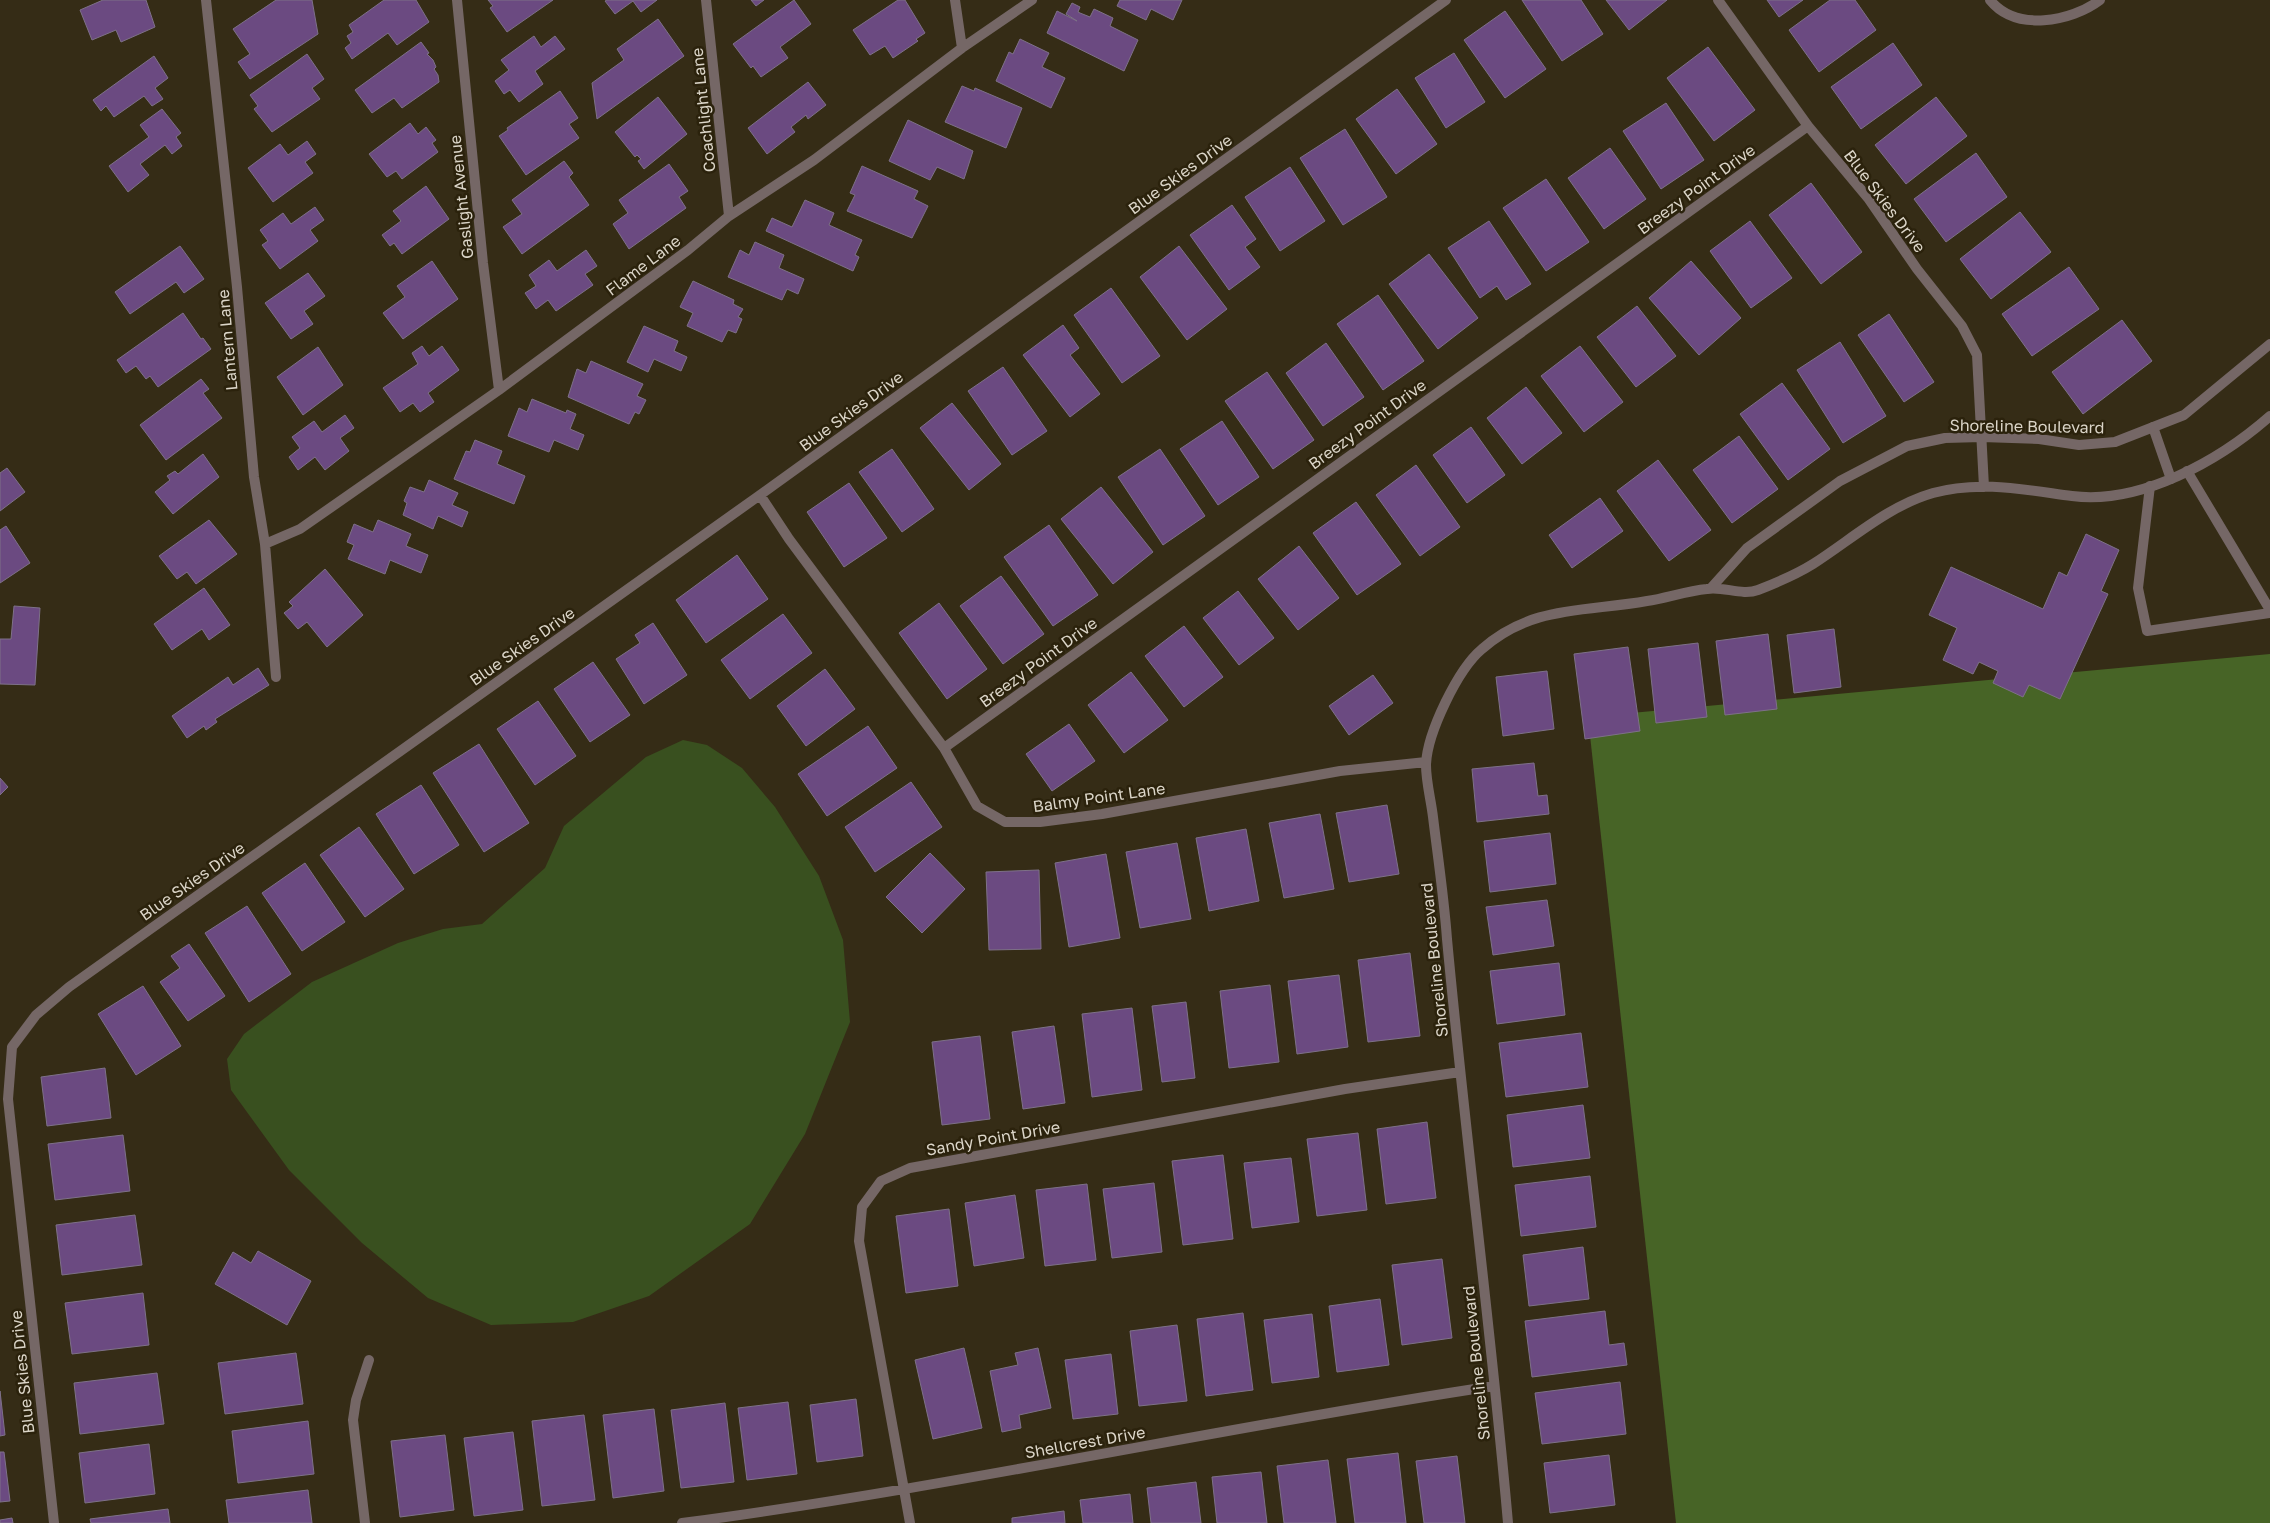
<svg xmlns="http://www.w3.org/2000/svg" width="2270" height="1523" font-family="'Golos Text',sans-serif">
	<rect width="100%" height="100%" fill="#352c16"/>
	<path fill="#39501f" d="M 683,740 L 707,745 L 742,768 L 775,807 L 819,876 L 843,940 L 850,1022 L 805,1134 L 750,1224 L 649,1296 L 573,1322 L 491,1325 L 428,1298 L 362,1243 L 289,1170 L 231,1090 L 227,1059 L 244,1034 L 312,982 L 398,943 L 443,929 L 482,924 L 545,868 L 564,826 L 646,757 Z"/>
	<path fill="#476426" d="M 2270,654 L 2270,1523 L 1676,1523 L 1588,717 Z"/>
	<path fill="#6b4a81" stroke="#7e7188" d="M 103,0 L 146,0 L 155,27 L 121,42 L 116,30 L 92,40 L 80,10 Z
		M 276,0 L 312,0 L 318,34 L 250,79 L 238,62 L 250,54 L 233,29 Z
		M 384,0 L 416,0 L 429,22 L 397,45 L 388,33 L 352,59 L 345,48 L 351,43 L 347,36 L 353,32 L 349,25 Z
		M 488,0 L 553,0 L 507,32 L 490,8 L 493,6 Z
		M 607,0 L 657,0 L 641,12 L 633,1 L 615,14 L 605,1 Z
		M 751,0 L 764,0 L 756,6 Z
		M 794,0 L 811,24 L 780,47 L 788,58 L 761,77 L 753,66 L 751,68 L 733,44 Z
		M 898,0 L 905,0 L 925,33 L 916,39 L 918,41 L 893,58 L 885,46 L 870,55 L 853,30 Z
		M 1120,0 L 1182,0 L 1173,20 L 1151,9 L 1146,20 L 1117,6 Z
		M 1522,0 L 1581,0 L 1603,34 L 1562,61 Z
		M 1606,0 L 1667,0 L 1629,30 Z
		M 1767,0 L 1803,0 L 1779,17 Z
		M 1830,0 L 1855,0 L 1876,30 L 1819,72 L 1789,30 Z
		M 1072,3 L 1080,7 L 1078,12 L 1080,13 L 1090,17 L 1094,9 L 1113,18 L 1110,26 L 1138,40 L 1124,71 L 1047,33 L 1057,11 L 1077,21 L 1066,14 Z
		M 1505,11 L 1546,69 L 1505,98 L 1464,40 Z
		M 658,19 L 684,56 L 597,119 L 592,83 L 624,60 L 617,49 Z
		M 534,36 L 541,47 L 555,36 L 565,49 L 535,71 L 543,84 L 519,102 L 510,90 L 504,94 L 495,81 L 509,70 L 501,60 Z
		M 1020,39 L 1049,53 L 1042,67 L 1065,78 L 1051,108 L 996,81 L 1009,52 L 1013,54 Z
		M 421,42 L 429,53 L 427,54 L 433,60 L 436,67 L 434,69 L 438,75 L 439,82 L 402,108 L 394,98 L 372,113 L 355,90 Z
		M 1893,43 L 1922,85 L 1861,129 L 1831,87 Z
		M 1708,47 L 1755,110 L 1714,141 L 1667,78 Z
		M 1454,53 L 1485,102 L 1446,128 L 1415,78 Z
		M 307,54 L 324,79 L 312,88 L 320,99 L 272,132 L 254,109 L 258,106 L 250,95 Z
		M 154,56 L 168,78 L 155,88 L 163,99 L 152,106 L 144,96 L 114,117 L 106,106 L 101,111 L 93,100 Z
		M 808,82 L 826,105 L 808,119 L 806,115 L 791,127 L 795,132 L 767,154 L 748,128 Z
		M 962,86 L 974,91 L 975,88 L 1022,108 L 1006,148 L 945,122 Z
		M 1397,89 L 1437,144 L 1396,174 L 1356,119 Z
		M 560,91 L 578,118 L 569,124 L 579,138 L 526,175 L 499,136 L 508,130 L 507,128 Z
		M 658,97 L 687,134 L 644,169 L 638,161 L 641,159 L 637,155 L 635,157 L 615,132 Z
		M 1936,97 L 1967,136 L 1906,184 L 1875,145 Z
		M 1666,103 L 1704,160 L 1661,189 L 1623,131 Z
		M 162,109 L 181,133 L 176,137 L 182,146 L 172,154 L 165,145 L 140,164 L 149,175 L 128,192 L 109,166 L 149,137 L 140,125 Z
		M 908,120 L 973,151 L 964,179 L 937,167 L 930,180 L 889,161 Z
		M 410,123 L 418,134 L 426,127 L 436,140 L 432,143 L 438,152 L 402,179 L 396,171 L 387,177 L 369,154 Z
		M 1345,129 L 1387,197 L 1343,225 L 1300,158 Z
		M 307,141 L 316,154 L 305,162 L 313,173 L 273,202 L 248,168 L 280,144 L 288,155 Z
		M 1610,148 L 1646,199 L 1604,229 L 1568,178 Z
		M 1976,153 L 2007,197 L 1946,242 L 1914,199 Z
		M 564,161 L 573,173 L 569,177 L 589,205 L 522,254 L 503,227 L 522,214 L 512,200 Z
		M 669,164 L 688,191 L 679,197 L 686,208 L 629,249 L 613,224 L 628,213 L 619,200 Z
		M 862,166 L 918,191 L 914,199 L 928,206 L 912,238 L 847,211 L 855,195 L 850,193 Z
		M 1290,167 L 1325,221 L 1280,251 L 1245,197 Z
		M 1546,179 L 1589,242 L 1546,271 L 1503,208 Z
		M 1811,183 L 1862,252 L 1821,284 L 1769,215 Z
		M 426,186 L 449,219 L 402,254 L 394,243 L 390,246 L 382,235 L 401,221 L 393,211 Z
		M 805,200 L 834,213 L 829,225 L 862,240 L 855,255 L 859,257 L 853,271 L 766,231 L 772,218 L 792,227 Z
		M 1232,205 L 1256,239 L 1245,247 L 1260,267 L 1229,290 L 1190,235 Z
		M 315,207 L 324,220 L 310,230 L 318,241 L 280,269 L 262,245 L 268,241 L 260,230 L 283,213 L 291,224 Z
		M 2020,212 L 2051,252 L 1991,299 L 1960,259 Z
		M 1489,221 L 1531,284 L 1506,300 L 1497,286 L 1480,298 L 1448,248 Z
		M 1750,221 L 1792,278 L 1751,308 L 1710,251 Z
		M 755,242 L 784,255 L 779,268 L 804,279 L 798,294 L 787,289 L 782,300 L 728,277 L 740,250 L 749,255 Z
		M 180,246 L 204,279 L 184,293 L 176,282 L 130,314 L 115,292 Z
		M 1179,246 L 1227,309 L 1187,340 L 1140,277 Z
		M 586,250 L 597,266 L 585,274 L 593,285 L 556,311 L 548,300 L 536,309 L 525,293 L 536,286 L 529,275 L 549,260 L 557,271 Z
		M 1429,254 L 1478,318 L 1438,349 L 1389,284 Z
		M 432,261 L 458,299 L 403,339 L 383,313 L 405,297 L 397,286 Z
		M 1691,261 L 1741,318 L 1699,355 L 1649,298 Z
		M 2069,267 L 2099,309 L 2032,356 L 2002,314 Z
		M 308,273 L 325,296 L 304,311 L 313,324 L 291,339 L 265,303 Z
		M 693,281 L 734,300 L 733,304 L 743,309 L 738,317 L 742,319 L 736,333 L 728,330 L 722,342 L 687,326 L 693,313 L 680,307 Z
		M 1111,288 L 1160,356 L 1122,383 L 1074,315 Z
		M 1378,295 L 1424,361 L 1383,390 L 1337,324 Z
		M 1637,306 L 1676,356 L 1636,387 L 1597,337 Z
		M 183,313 L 201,339 L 203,338 L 211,349 L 158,387 L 150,376 L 146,379 L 136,366 L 126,373 L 117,360 Z
		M 1889,314 L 1934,382 L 1904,402 L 1858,335 Z
		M 2122,320 L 2152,361 L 2083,414 L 2052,372 Z
		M 1063,325 L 1079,348 L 1070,355 L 1100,394 L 1070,417 L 1023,355 Z
		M 644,326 L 678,341 L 674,351 L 687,357 L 681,371 L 654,359 L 648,372 L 627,362 Z
		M 1840,342 L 1886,416 L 1843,443 L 1797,370 Z
		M 1326,343 L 1364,397 L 1323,426 L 1286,373 Z
		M 422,346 L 429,356 L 442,346 L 459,370 L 428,393 L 434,402 L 420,412 L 413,403 L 400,412 L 383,388 L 418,364 L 412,353 Z
		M 1580,346 L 1623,402 L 1584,432 L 1541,376 Z
		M 318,347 L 343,385 L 303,415 L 277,377 Z
		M 591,361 L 643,384 L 637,396 L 646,400 L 639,414 L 635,412 L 629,424 L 568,397 L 577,369 L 586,373 Z
		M 1003,367 L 1047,431 L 1012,455 L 968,391 Z
		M 1267,372 L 1314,440 L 1273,469 L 1225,401 Z
		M 201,379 L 209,389 L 203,393 L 222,418 L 166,460 L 140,425 Z
		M 1782,383 L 1830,449 L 1788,480 L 1740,414 Z
		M 1526,387 L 1562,433 L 1522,464 L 1487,418 Z
		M 532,399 L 566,413 L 567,410 L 576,414 L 570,429 L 584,435 L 578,450 L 554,440 L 549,452 L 508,436 L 519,408 L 527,412 Z
		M 952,403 L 1001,464 L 969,490 L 920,428 Z
		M 345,415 L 354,428 L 340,438 L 349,451 L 325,470 L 315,457 L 298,470 L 289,457 L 300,448 L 292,437 L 314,421 L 322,432 Z
		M 1222,421 L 1259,477 L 1218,505 L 1180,449 Z
		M 1471,427 L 1505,475 L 1467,503 L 1433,455 Z
		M 1739,436 L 1778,489 L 1732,523 L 1693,470 Z
		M 475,440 L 502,451 L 497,464 L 525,476 L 514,504 L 454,479 L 466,451 L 470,452 Z
		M 892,449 L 934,509 L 902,532 L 859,472 Z
		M 1160,449 L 1205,516 L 1163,545 L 1118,477 Z
		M 203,454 L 219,477 L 173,514 L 155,492 L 170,480 L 167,476 L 175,471 L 178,474 Z
		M 1658,460 L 1711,530 L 1669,561 L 1617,491 Z
		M 1416,465 L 1460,527 L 1420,556 L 1376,495 Z
		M 7,468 L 25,492 L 0,511 L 0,473 Z
		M 429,480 L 458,493 L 452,505 L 468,512 L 462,527 L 438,516 L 433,529 L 403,515 L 407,503 L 404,501 L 410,487 L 424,492 Z
		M 849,483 L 887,538 L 844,567 L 807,512 Z
		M 1101,487 L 1153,552 L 1113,584 L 1061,519 Z
		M 1600,498 L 1623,531 L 1572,568 L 1549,535 Z
		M 1356,502 L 1401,564 L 1357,595 L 1313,533 Z
		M 209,520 L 237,554 L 196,584 L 187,572 L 177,579 L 159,556 Z
		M 378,520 L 411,534 L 406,546 L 428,555 L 421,573 L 390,560 L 385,574 L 348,559 L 354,545 L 347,542 L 354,524 L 373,532 Z
		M 1049,525 L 1098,595 L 1053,626 L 1004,557 Z
		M 6,526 L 30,563 L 0,583 L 0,530 Z
		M 2086,534 L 2119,550 L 2101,591 L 2108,594 L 2060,699 L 2029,685 L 2023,697 L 1993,683 L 1998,671 L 1979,662 L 1973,674 L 1943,660 L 1957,628 L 1929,615 L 1951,567 L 2043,609 L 2059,572 L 2067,576 Z
		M 1299,546 L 1339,598 L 1298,630 L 1258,579 Z
		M 737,555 L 768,599 L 706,643 L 676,600 Z
		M 325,569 L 363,615 L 327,647 L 307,622 L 298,629 L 284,613 L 293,606 L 289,602 Z
		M 1001,576 L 1044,634 L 1003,664 L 960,606 Z
		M 204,588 L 230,625 L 209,640 L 202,629 L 172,650 L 154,624 Z
		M 1238,591 L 1274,638 L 1239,665 L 1203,618 Z
		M 939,603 L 987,669 L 947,699 L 899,633 Z
		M 14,606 L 40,608 L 35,685 L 0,684 L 0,639 L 11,639 Z
		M 783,614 L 812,653 L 750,699 L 721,660 Z
		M 653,623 L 687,675 L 644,704 L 616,659 L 640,643 L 635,635 Z
		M 1184,626 L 1223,677 L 1184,707 L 1145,656 Z
		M 1834,629 L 1841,687 L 1794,693 L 1787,635 Z
		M 1768,634 L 1777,709 L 1725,715 L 1716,641 Z
		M 1698,643 L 1707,717 L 1656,723 L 1648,649 Z
		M 1628,647 L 1640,731 L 1585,739 L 1574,654 Z
		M 593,662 L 630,715 L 590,742 L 554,689 Z
		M 258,668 L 269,685 L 215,719 L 217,722 L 206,730 L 204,726 L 187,738 L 172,716 L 228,677 L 233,685 Z
		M 825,669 L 855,709 L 806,746 L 777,706 Z
		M 1547,671 L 1554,729 L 1503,736 L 1496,677 Z
		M 1131,672 L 1168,720 L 1124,753 L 1088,705 Z
		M 1373,675 L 1393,703 L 1349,735 L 1329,706 Z
		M 538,701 L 576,756 L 535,785 L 497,729 Z
		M 1069,724 L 1095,761 L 1052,791 L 1026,754 Z
		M 868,726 L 897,768 L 827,816 L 798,774 Z
		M 479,744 L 529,823 L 484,852 L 433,773 Z
		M 1534,763 L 1538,796 L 1547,795 L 1549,814 L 1477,822 L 1472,769 Z
		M 0,778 L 8,787 L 0,795 Z
		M 911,782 L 942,827 L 875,872 L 845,827 Z
		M 421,785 L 459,845 L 414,874 L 376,814 Z
		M 1387,805 L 1399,874 L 1349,882 L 1336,813 Z
		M 1320,814 L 1334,889 L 1284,898 L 1269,823 Z
		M 359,827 L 404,889 L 365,917 L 320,855 Z
		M 1246,829 L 1259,901 L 1209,911 L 1196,838 Z
		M 1550,833 L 1556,884 L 1490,892 L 1484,841 Z
		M 1177,843 L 1191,919 L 1140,928 L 1126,852 Z
		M 930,853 L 965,889 L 922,933 L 886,897 Z
		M 1106,854 L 1120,938 L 1069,947 L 1055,863 Z
		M 305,863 L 345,922 L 302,951 L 262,893 Z
		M 1039,870 L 1041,949 L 989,950 L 986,872 Z
		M 1547,900 L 1554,946 L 1493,955 L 1486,907 Z
		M 247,906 L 291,974 L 249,1002 L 205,933 Z
		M 189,944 L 225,996 L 188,1021 L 160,982 L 180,968 L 171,956 Z
		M 1410,953 L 1420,1036 L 1368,1042 L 1358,960 Z
		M 1559,963 L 1565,1015 L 1497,1024 L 1490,971 Z
		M 1339,975 L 1348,1047 L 1297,1054 L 1288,981 Z
		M 1270,985 L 1279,1062 L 1229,1068 L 1220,991 Z
		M 143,986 L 181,1046 L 136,1075 L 98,1014 Z
		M 1186,1002 L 1195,1078 L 1162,1082 L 1152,1006 Z
		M 1132,1008 L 1142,1090 L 1092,1097 L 1082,1014 Z
		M 1054,1026 L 1065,1103 L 1023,1109 L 1012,1032 Z
		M 1581,1033 L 1588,1087 L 1506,1097 L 1499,1043 Z
		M 980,1036 L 990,1119 L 942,1125 L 932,1042 Z
		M 105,1068 L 111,1118 L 47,1126 L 41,1077 Z
		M 1583,1105 L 1590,1158 L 1513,1167 L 1507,1115 Z
		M 1427,1122 L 1436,1198 L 1386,1204 L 1377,1129 Z
		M 1358,1133 L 1367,1210 L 1317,1216 L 1307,1139 Z
		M 123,1135 L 130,1191 L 55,1200 L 48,1144 Z
		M 1223,1155 L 1233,1239 L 1183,1245 L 1172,1161 Z
		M 1291,1158 L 1299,1222 L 1252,1228 L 1244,1163 Z
		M 1590,1176 L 1596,1227 L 1521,1236 L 1515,1185 Z
		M 1154,1183 L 1162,1252 L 1112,1258 L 1103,1189 Z
		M 1087,1184 L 1096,1260 L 1045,1266 L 1036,1190 Z
		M 1015,1195 L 1024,1258 L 974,1266 L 965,1203 Z
		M 949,1209 L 958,1286 L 906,1293 L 896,1216 Z
		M 135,1215 L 142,1265 L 62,1275 L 56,1225 Z
		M 1583,1247 L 1589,1299 L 1529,1306 L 1523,1255 Z
		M 258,1251 L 311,1281 L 287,1325 L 215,1284 L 233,1252 L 251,1263 Z
		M 1442,1259 L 1452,1338 L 1402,1345 L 1392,1265 Z
		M 143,1293 L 149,1345 L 72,1354 L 65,1303 Z
		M 1380,1299 L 1389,1365 L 1337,1372 L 1329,1306 Z
		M 1605,1311 L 1609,1345 L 1624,1343 L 1627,1365 L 1532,1377 L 1525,1321 Z
		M 1243,1313 L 1253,1390 L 1206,1396 L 1197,1319 Z
		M 1312,1314 L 1319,1377 L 1272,1383 L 1264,1320 Z
		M 1177,1325 L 1187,1401 L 1139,1406 L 1130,1331 Z
		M 964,1348 L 982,1428 L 933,1439 L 915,1360 Z
		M 1038,1348 L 1051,1408 L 1019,1415 L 1021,1428 L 1002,1432 L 990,1371 L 1018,1365 L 1015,1353 Z
		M 296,1353 L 303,1404 L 225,1414 L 218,1363 Z
		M 1111,1354 L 1118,1414 L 1073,1419 L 1065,1360 Z
		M 157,1373 L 164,1424 L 80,1434 L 74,1383 Z
		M 1620,1382 L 1626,1434 L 1542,1444 L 1535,1393 Z
		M 0,1391 L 5,1435 L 0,1436 Z
		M 856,1399 L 863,1456 L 817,1462 L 810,1405 Z
		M 788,1402 L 797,1474 L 747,1480 L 738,1408 Z
		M 725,1403 L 734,1482 L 681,1488 L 671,1410 Z
		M 654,1409 L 664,1491 L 613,1498 L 603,1415 Z
		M 584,1415 L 595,1500 L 542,1506 L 532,1421 Z
		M 308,1421 L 314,1474 L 238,1483 L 232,1431 Z
		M 513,1432 L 523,1510 L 474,1516 L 464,1438 Z
		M 445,1435 L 454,1510 L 400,1517 L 391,1441 Z
		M 149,1444 L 155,1494 L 85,1503 L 79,1453 Z
		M 0,1452 L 4,1452 L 10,1501 L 0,1502 Z
		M 1398,1453 L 1406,1523 L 1355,1523 L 1347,1459 Z
		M 1609,1455 L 1615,1505 L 1550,1513 L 1544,1463 Z
		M 1457,1456 L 1465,1523 L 1424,1523 L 1416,1461 Z
		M 1328,1460 L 1336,1523 L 1284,1523 L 1277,1466 Z
		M 1261,1472 L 1267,1523 L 1217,1523 L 1212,1477 Z
		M 1196,1482 L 1201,1523 L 1151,1523 L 1147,1488 Z
		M 308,1490 L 312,1523 L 229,1523 L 226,1500 Z
		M 1130,1494 L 1133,1523 L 1083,1523 L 1080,1500 Z
		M 168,1509 L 170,1523 L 91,1523 L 90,1519 Z
		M 1064,1511 L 1065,1523 L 1012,1523 L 1012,1518 Z
		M 12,1518 L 13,1523 L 0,1523 L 0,1520 Z"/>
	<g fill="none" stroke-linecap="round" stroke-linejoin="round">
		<path stroke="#756766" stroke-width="10" d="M 1990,0 C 2016,32 2071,22 2100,0
			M 2153,427 L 2171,479
			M 2187,471 L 2270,610
			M 2150,486 L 2138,588 L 2147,631 L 2270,613"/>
		<path stroke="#756766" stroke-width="10" d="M 206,0 L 237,287 L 254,477 L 265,544 L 276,677
			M 457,0 L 483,263 L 499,390
			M 706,0 L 729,216
			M 955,0 L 962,48
			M 1718,0 L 1808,126 L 1868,198 L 1917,269 L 1962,326 L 1977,355 L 1984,487
			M 760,495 L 789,539 L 944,748 L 977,806 L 1005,822 L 1040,822 L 1102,814 L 1340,771 L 1426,762
			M 265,544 L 300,529 L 499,390 L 688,250 L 729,216 L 814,160 L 962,48 L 1032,0
			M 1711,588 L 1747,548 L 1840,481 L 1907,446 L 1945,438 L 1982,437 L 2039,439 L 2079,445 L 2115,442 L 2184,415 L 2270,344
			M 944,748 L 1808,126
			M 54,1523 L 8,1099 L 12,1047 L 36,1015 L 69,987 L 760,495 L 1446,0
			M 365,1523 L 353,1420 L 356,1400 L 369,1360
			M 682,1523 C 954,1487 1222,1427 1494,1386
			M 910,1523 L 859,1241 L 862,1207 L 881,1181 L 910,1168 L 1345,1089 L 1460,1072
			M 1508,1523 C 1491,1328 1465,1134 1447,939 C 1444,898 1438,858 1433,817 C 1431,800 1426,782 1426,765 C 1427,733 1458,669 1482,649 C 1531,605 1586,612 1647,601 C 1667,598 1686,591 1707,589 C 1723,586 1742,596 1758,590 C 1776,583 1797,574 1813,564 C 1852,539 1888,506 1933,493 C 1979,480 2026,490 2072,496 C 2141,505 2220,460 2270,416"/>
	</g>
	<g text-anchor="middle" stroke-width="5" stroke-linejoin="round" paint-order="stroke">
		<g font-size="16" fill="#dbd5c8" stroke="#2b220c">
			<text transform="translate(703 110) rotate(-96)" y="6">Coachlight Lane</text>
			<text transform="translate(1180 174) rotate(-36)" y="6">Blue Skies Drive</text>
			<text transform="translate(1696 189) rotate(-36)" y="6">Breezy Point Drive</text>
			<text transform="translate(461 197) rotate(-96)" y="6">Gaslight Avenue</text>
			<text transform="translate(1885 201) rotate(53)" y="6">Blue Skies Drive</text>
			<text transform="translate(643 265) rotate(-37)" y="6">Flame Lane</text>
			<text transform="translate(227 340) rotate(-95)" y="6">Lantern Lane</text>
			<text transform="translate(851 411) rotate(-36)" y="6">Blue Skies Drive</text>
			<text transform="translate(1367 424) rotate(-36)" y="6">Breezy Point Drive</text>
			<text transform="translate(2027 426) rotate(1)" y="6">Shoreline Boulevard</text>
			<text transform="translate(522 646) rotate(-35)" y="6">Blue Skies Drive</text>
			<text transform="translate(1038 662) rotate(-36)" y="6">Breezy Point Drive</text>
			<text transform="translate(1099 797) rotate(-8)" y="6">Balmy Point Lane</text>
			<text transform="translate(192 881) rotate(-35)" y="6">Blue Skies Drive</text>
			<text transform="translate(1434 960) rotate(-96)" y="6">Shoreline Boulevard</text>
			<text transform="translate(993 1138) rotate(-10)" y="6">Sandy Point Drive</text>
			<text transform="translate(1476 1363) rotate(-96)" y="6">Shoreline Boulevard</text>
			<text transform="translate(22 1372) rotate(-96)" y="6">Blue Skies Drive</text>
			<text transform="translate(1085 1442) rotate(-10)" y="6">Shellcrest Drive</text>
		</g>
	</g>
</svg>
